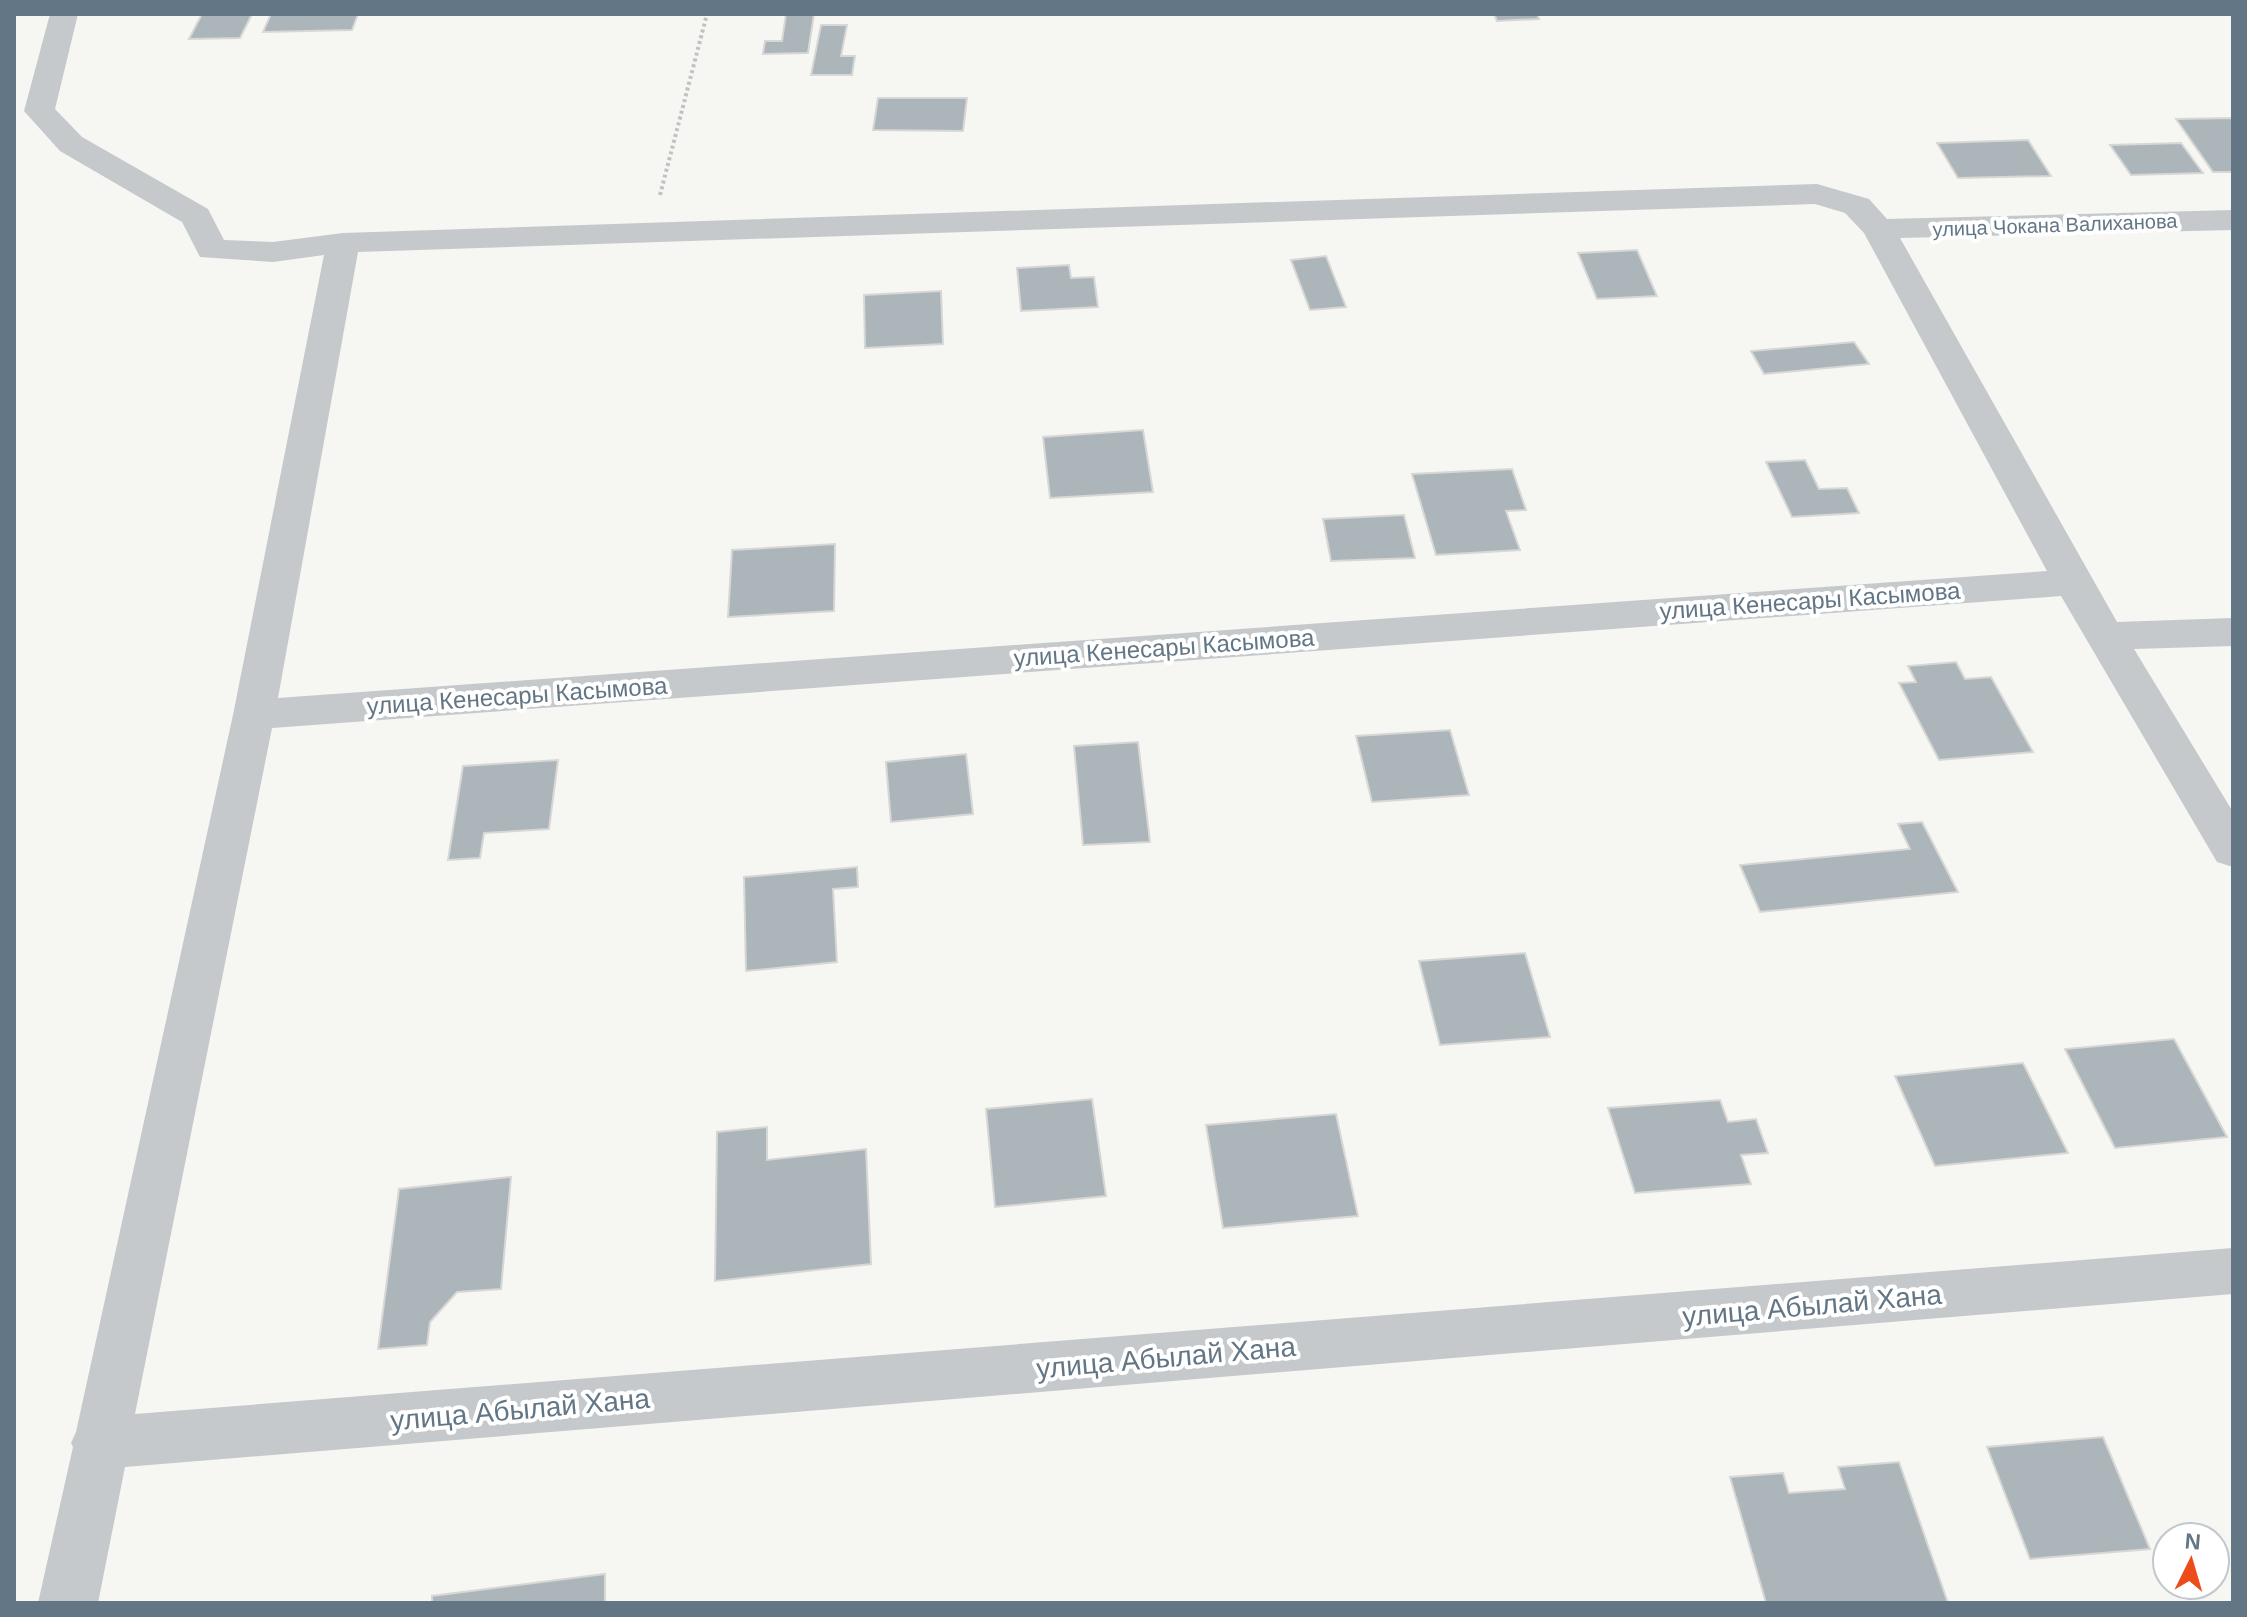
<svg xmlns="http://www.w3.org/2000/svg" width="2247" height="1617" font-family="Helvetica,sans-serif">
	<rect width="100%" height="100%" fill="#f6f6f2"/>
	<path fill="#acb5ba" stroke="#d7d7d5" stroke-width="2" d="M 202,14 L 252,14 L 240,38 L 189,39 Z
		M 271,14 L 358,14 L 352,30 L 263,32 Z
		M 786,14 L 814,14 L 808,53 L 763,54 L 765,41 L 782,41 Z
		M 1494,14 L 1537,14 L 1539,19 L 1497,21 Z
		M 821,25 L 847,25 L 841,56 L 855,56 L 852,75 L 811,75 Z
		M 878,98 L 967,98 L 963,131 L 873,130 Z
		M 2233,118 L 2233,172 L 2213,172 L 2176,119 Z
		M 2028,140 L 2051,176 L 1958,178 L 1937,143 Z
		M 2181,143 L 2203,173 L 2131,175 L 2110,145 Z
		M 1637,250 L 1657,296 L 1597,299 L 1578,253 Z
		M 1326,256 L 1346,307 L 1310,310 L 1291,260 Z
		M 1069,265 L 1071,278 L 1094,277 L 1098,307 L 1021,311 L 1017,268 Z
		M 941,291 L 943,344 L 865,348 L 864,295 Z
		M 1854,342 L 1869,364 L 1764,374 L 1751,351 Z
		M 1143,430 L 1153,492 L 1050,498 L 1043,437 Z
		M 1805,460 L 1819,489 L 1847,488 L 1859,513 L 1792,517 L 1766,462 Z
		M 1512,469 L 1526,510 L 1506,511 L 1520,550 L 1436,555 L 1412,474 Z
		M 1404,515 L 1415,558 L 1331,561 L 1323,519 Z
		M 835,544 L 834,611 L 728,617 L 732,550 Z
		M 1956,662 L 1965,679 L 1991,677 L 2033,752 L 1939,760 L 1899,683 L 1916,682 L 1908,666 Z
		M 1450,730 L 1469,795 L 1372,802 L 1356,736 Z
		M 1138,742 L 1150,842 L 1083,845 L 1074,746 Z
		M 966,754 L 973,814 L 891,822 L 886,762 Z
		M 558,760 L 549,829 L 484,833 L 480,858 L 448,860 L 463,766 Z
		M 1922,822 L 1958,892 L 1760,912 L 1740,865 L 1910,849 L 1898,824 Z
		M 857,867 L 858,887 L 833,889 L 837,962 L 746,971 L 744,877 Z
		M 1525,953 L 1550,1037 L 1440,1045 L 1419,961 Z
		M 2174,1039 L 2227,1137 L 2115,1148 L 2065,1049 Z
		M 2023,1063 L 2068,1153 L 1935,1166 L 1895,1076 Z
		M 1092,1099 L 1106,1196 L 995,1207 L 986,1109 Z
		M 1720,1100 L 1728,1122 L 1756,1119 L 1768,1153 L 1741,1155 L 1751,1184 L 1635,1193 L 1608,1108 Z
		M 1336,1114 L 1358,1216 L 1223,1228 L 1206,1125 Z
		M 767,1127 L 767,1160 L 866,1149 L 871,1264 L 715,1281 L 717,1132 Z
		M 511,1177 L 501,1289 L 457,1292 L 430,1322 L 427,1345 L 378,1349 L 399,1189 Z
		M 2103,1437 L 2150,1549 L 2030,1559 L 1987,1447 Z
		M 1899,1462 L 1948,1603 L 1766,1603 L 1730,1477 L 1783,1473 L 1789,1493 L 1845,1489 L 1838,1467 Z
		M 605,1574 L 605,1603 L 432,1603 L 432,1596 Z"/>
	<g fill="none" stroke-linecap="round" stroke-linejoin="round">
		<path stroke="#bfc1c3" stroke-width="4" stroke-dasharray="3 3" stroke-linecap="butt" d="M 660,195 L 707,14"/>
		<path fill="#c5c9cc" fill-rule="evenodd" d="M 50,14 L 78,14 L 55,109 L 82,137 L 208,209 L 224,240 L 273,242 L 343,233 L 1817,184 L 1869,199 L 1887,219 L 2233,210 L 2233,230 L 1900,238 L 2117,622 L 2233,618 L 2233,646 L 2134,649 L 2233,812 L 2233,867 L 2217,862 L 2061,596 L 272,728 L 135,1414 L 2233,1248 L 2233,1294 L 125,1467 L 98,1603 L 38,1603 L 73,1447 L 71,1443 L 76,1432 L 233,715 L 324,255 L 273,262 L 200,257 L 182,222 L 60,151 L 24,111 ZM 1815,204 L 1845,213 L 1864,233 L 2047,571 L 278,698 L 358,252 Z"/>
	</g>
	<g text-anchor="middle" stroke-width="8" stroke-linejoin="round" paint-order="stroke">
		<g font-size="20" fill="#637685" stroke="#fff">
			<text transform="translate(2055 225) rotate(-2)" y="7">улица Чокана Валиханова</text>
		</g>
		<g font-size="24" fill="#637685" stroke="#fff">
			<text transform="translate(1810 601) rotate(-4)" y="8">улица Кенесары Касымова</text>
			<text transform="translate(1164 648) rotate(-4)" y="8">улица Кенесары Касымова</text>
			<text transform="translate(517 696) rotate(-4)" y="8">улица Кенесары Касымова</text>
		</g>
		<g font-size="28" fill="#637685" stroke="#fff">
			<text transform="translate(1812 1305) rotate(-5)" y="10">улица Абылай Хана</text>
			<text transform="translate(1166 1357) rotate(-5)" y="10">улица Абылай Хана</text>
			<text transform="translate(520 1409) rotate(-5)" y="10">улица Абылай Хана</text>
		</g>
	</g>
	<rect width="2247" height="1617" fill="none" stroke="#637685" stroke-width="32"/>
	<g transform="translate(2191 1561) rotate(5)"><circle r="38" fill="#ffffff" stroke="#c1c8ce" stroke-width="2"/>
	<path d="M0-6L14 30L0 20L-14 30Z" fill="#ee4b1b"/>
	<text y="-12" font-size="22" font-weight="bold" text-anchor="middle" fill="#637685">N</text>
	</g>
</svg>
